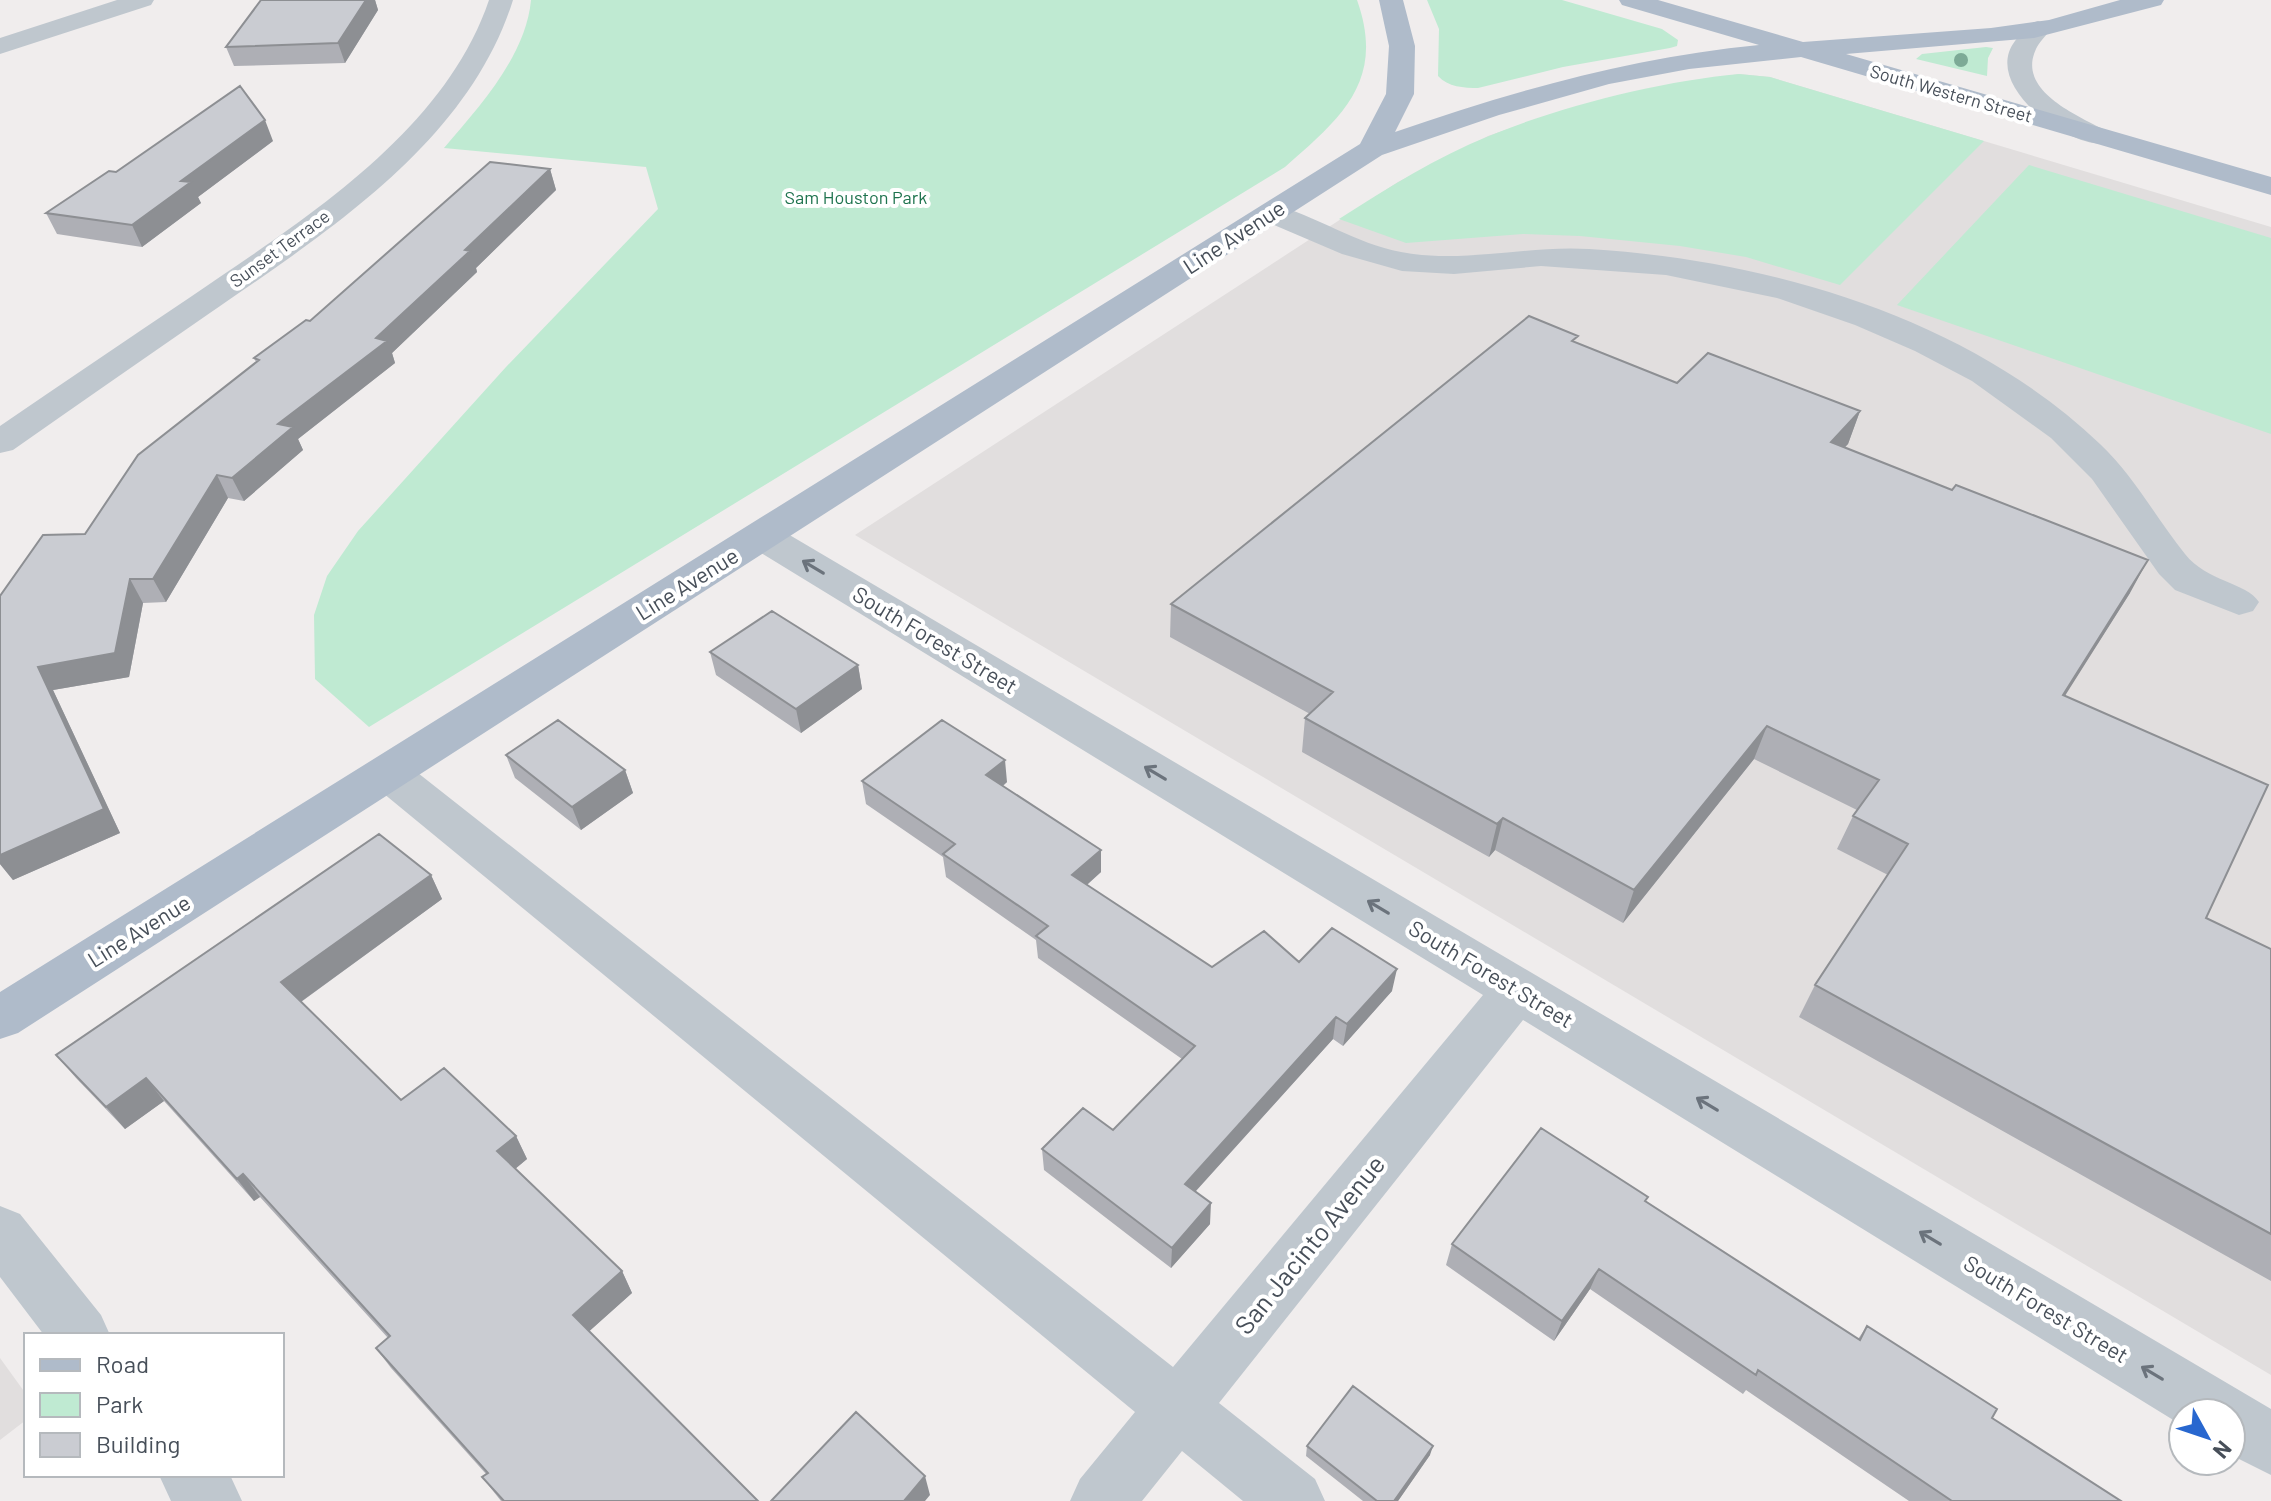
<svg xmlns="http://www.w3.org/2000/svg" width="2271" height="1501" font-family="Barlow,sans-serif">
	<rect width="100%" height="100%" fill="#f0eded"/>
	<path fill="#e1dede" d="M 1739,74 L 1770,77 L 2271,227 L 2271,1375 L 855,535 L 1398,182 L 1488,136 L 1546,116 L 1662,87 Z
		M 0,1358 L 26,1394 L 26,1420 L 0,1440 Z"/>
	<path fill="#bfead2" d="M 531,0 L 1357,0 C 1386,81 1341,118 1285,167 L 369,727 L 315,679 L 314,615 L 327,576 L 358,531 L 506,367 L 658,209 L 646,167 L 444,148 C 479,107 526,56 531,0 Z
		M 1427,0 L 1562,0 L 1662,29 L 1678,40 L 1677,46 L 1670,48 L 1563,67 L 1478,88 C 1464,88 1448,87 1438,76 L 1439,29 Z
		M 1986,47 L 1993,48 L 1988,58 L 1987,76 L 1916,59 L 1922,54 Z
		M 1739,74 L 1770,77 L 1984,141 L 1840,285 L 1746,257 L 1680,246 L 1580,236 L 1523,234 L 1406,243 L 1339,219 C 1387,188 1437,157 1489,136 C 1561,106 1662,81 1739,74 Z
		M 2029,165 L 2271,238 L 2271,434 L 1897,305 Z"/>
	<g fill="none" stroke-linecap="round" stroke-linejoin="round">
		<path fill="#bfc7ce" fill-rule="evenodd" d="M 117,0 L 154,0 L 151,5 L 0,54 L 0,38 Z
			M 489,0 L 513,0 C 468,144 324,234 207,315 C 142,360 77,405 13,450 L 0,453 L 0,426 C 64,382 128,339 192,296 C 303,220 444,133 489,0 Z
			M 2038,21 L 2047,24 L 2051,29 C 2046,36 2039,42 2036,49 C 2016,91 2079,116 2107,131 L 2111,137 L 2107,143 C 2074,151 1980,87 2015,41 C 2022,32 2027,24 2038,21 Z
			M 1271,204 C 1316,215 1356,244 1401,252 C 1463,264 1527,245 1589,249 C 1768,260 1967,317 2100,444 C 2134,476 2156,518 2185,554 C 2207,582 2246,582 2259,602 L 2253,611 L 2239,615 L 2175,590 L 2159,574 L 2092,479 L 2051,438 L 1972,381 L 1915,351 L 1855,325 L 1777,298 L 1666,275 L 1541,266 L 1454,274 L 1402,271 L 1342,254 L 1260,219 L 1256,213 L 1260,207 Z
			M 762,524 L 776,527 L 2271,1409 L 2271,1475 L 2231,1455 L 2231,1413 L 2183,1413 L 2183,1426 L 1523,1020 L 1219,1403 L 1315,1479 L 1325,1501 L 1243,1501 L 1182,1451 L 1142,1501 L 1070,1501 L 1080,1479 L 1135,1412 L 372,784 L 366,773 L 372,762 L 388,757 L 404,762 L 1173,1367 L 1483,995 L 748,545 L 743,536 L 748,527 Z
			M 0,1206 L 20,1214 L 101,1315 L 110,1335 L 44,1335 L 0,1277 Z
			M 159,1475 L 230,1475 L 242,1501 L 171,1501 Z"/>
		<path fill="#afbbca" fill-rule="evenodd" d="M 1379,0 L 1403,0 L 1415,46 L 1414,94 L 1395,132 C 1514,91 1633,57 1759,45 L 1622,5 L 1619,0 L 1658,0 L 1803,42 L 1991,28 L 2049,20 L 2120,0 L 2164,0 L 2161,5 L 2034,38 L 1846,54 L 2271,177 L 2271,195 L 1801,57 L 1689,69 L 1609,84 L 1499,115 L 1382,155 L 18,1033 L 0,1039 L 0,992 L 1360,144 L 1386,94 L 1389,46 Z"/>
	</g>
	<circle fill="#7caa96" cx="1961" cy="60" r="7"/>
	<path fill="#aeafb5" d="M 261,0 L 375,0 L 378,10 L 345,63 L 234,66 L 226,47 Z
		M 273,141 L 198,197 L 201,203 L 142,247 L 57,234 L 46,213 L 116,172 Z
		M 550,169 L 556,190 L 476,268 L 477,272 L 392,353 L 395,363 L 298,439 L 303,450 L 244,501 L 228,498 L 166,602 L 143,603 L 129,677 L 53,690 L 120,833 L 13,880 L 0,864 L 0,596 L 85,534 L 256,362 L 254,358 Z
		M 1576,343 L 1677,383 L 1860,411 L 1848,444 L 1844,447 L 2130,593 L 2064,696 L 2206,918 L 2271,949 L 2271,1281 L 1799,1017 L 1815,985 L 1888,875 L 1837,849 L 1853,816 L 1857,810 L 1754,759 L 1623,923 L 1495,850 L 1489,857 L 1302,752 L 1305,718 L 1310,714 L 1170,637 L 1171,604 Z
		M 710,652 L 858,665 L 862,689 L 801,733 L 716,675 Z
		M 506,755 L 625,770 L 633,793 L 581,830 L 515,778 Z
		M 862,781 L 1007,782 L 1003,786 L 1101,850 L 1101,872 L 1087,885 L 1212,967 L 1299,962 L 1392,991 L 1343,1046 L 1333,1039 L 1196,1191 L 1210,1224 L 1171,1268 L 1044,1170 L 1042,1149 L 1113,1130 L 1182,1059 L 1038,958 L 1036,940 L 946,877 L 943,857 L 866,804 Z
		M 431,875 L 442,899 L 301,1002 L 401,1100 L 516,1136 L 527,1159 L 515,1169 L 622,1271 L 632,1293 L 589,1331 L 758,1501 L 501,1501 L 482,1477 L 486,1474 L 391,1368 L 376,1348 L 388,1338 L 260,1197 L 254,1201 L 164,1101 L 125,1129 L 76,1078 L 56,1055 Z
		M 1646,1202 L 1858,1339 L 1867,1326 L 1992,1418 L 2121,1501 L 1909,1501 L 1746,1390 L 1743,1394 L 1590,1289 L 1554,1341 L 1446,1265 L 1452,1244 Z
		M 1307,1446 L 1430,1455 L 1398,1501 L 1363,1501 L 1306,1456 Z"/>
	<path fill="#8d8f93" d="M 366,0 L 375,0 L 378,10 L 345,63 L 338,43 Z
		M 265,120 L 273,141 L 198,197 L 201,203 L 142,247 L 132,225 L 181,181 Z
		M 550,169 L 556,190 L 476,268 L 477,272 L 392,353 L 395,363 L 298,439 L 303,450 L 244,501 L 232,478 L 278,424 L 376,338 L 465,250 Z
		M 1860,411 L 1848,444 L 1819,475 L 1831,442 Z
		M 217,475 L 228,498 L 166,602 L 153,579 Z
		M 2148,560 L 2130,593 L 2044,729 L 2063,695 Z
		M 130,579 L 143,603 L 129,677 L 53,690 L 120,833 L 13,880 L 0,864 L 0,855 L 38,667 Z
		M 858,665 L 862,689 L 801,733 L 796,709 Z
		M 1767,726 L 1754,759 L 1623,923 L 1634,890 Z
		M 1005,760 L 1007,782 L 988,798 L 986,775 Z
		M 625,770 L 633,793 L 581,830 L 572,807 Z
		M 1503,818 L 1495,850 L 1489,857 L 1497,824 Z
		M 1101,850 L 1101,872 L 1073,897 L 1072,875 Z
		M 431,875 L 442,899 L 295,1006 L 281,982 Z
		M 1397,969 L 1392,991 L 1343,1046 L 1347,1024 Z
		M 1336,1017 L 1333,1039 L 1184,1204 L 1185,1184 Z
		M 146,1078 L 164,1101 L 125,1129 L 106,1107 Z
		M 516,1136 L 527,1159 L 509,1174 L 497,1151 Z
		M 243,1174 L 260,1197 L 254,1201 L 237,1179 Z
		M 1211,1203 L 1210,1224 L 1171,1268 L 1172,1248 Z
		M 1599,1269 L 1590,1289 L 1554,1341 L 1562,1321 Z
		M 622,1271 L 632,1293 L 584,1336 L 573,1315 Z
		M 1433,1446 L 1430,1455 L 1398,1501 L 1394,1501 Z
		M 925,1476 L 930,1495 L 925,1501 L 904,1501 Z"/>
	<path fill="#caccd2" stroke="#8d8f93" stroke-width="2" d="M 261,0 L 366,0 L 338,43 L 226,47 Z
		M 240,86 L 265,120 L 181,181 L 191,182 L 132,225 L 46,213 L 109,171 L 116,172 Z
		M 490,162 L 550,169 L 465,250 L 470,251 L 376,338 L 387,341 L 278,424 L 293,427 L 232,478 L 217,475 L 153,579 L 130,579 L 115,653 L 38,667 L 104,809 L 0,855 L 0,596 L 43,535 L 85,534 L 138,455 L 259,360 L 254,358 L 306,320 L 310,321 Z
		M 1529,316 L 1578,336 L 1572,341 L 1677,383 L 1708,353 L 1860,411 L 1831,442 L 1952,490 L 1956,485 L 2148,560 L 2063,695 L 2268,785 L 2206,918 L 2271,949 L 2271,1234 L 1815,985 L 1908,844 L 1853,816 L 1879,780 L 1767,726 L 1634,890 L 1503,818 L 1497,824 L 1305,718 L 1333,692 L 1171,604 Z
		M 772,611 L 858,665 L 796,709 L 710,652 Z
		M 558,720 L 625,770 L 572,807 L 506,755 Z
		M 942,720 L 1005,760 L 986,775 L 1101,850 L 1072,875 L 1212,967 L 1264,931 L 1299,962 L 1332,928 L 1397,969 L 1347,1024 L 1336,1017 L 1185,1184 L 1211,1203 L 1172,1248 L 1042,1149 L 1083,1108 L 1113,1130 L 1195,1046 L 1036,936 L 1048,926 L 943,854 L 955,844 L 862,781 Z
		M 379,834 L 431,875 L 281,982 L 401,1100 L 444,1068 L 516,1136 L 497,1151 L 622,1271 L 573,1315 L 758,1501 L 504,1501 L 482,1477 L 488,1473 L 376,1348 L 390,1336 L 243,1174 L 237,1179 L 146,1078 L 106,1107 L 56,1055 Z
		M 1541,1128 L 1648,1197 L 1645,1201 L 1860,1340 L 1867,1326 L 1997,1409 L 1992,1418 L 2121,1501 L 1952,1501 L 1758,1370 L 1756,1375 L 1599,1269 L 1562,1321 L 1452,1244 Z
		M 1353,1386 L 1433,1446 L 1394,1501 L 1377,1501 L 1307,1446 Z
		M 856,1412 L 925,1476 L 904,1501 L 771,1501 Z"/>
	<defs><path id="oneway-shaft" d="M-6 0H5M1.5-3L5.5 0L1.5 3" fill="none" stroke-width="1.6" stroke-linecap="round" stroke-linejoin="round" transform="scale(2)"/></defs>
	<g stroke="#6b737c">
		<use href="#oneway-shaft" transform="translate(813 567) rotate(-149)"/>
		<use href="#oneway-shaft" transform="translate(1155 773) rotate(-149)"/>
		<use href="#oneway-shaft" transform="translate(1378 907) rotate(-149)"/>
		<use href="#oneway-shaft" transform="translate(1707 1104) rotate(-149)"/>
		<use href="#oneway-shaft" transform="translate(1930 1238) rotate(-149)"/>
		<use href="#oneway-shaft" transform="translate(2152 1373) rotate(-149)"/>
	</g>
	<g text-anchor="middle" stroke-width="8" stroke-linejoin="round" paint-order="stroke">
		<g font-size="18" fill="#474f59" stroke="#fff">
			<text transform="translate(1951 94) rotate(16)" y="6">South Western Street</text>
			<text transform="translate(280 249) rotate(-36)" y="6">Sunset Terrace</text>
		</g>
		<g font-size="18" fill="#1e734e" stroke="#fff">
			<text x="856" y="204">Sam Houston Park</text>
		</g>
		<g font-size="22" fill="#474f59" stroke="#fff">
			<text transform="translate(1234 237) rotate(-33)" y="8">Line Avenue</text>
			<text transform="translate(687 584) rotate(-32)" y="8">Line Avenue</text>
			<text transform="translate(935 640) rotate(31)" y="8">South Forest Street</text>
			<text transform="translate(139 931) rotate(-32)" y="8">Line Avenue</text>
			<text transform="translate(1491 974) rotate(31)" y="8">South Forest Street</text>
			<text transform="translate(2046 1309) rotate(31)" y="8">South Forest Street</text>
		</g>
		<g font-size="26" fill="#474f59" stroke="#fff">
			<text transform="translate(1310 1245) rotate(-51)" y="9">San Jacinto Avenue</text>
		</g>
	</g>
	<rect x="24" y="1333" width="260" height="144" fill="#ffffff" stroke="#b5b9bd" stroke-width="2"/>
	<rect x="40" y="1359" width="40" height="12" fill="#afbbca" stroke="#b5b9bd" stroke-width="2"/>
	<text x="96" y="1373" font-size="24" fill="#474f59">Road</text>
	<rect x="40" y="1393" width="40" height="24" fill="#bfead2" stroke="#b5b9bd" stroke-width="2"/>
	<text x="96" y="1413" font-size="24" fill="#474f59">Park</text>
	<rect x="40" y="1433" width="40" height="24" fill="#caccd2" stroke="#b5b9bd" stroke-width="2"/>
	<text x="96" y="1453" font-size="24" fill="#474f59">Building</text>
	<g transform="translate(2207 1437) rotate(130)"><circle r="38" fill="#ffffff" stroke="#b5b9bd" stroke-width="2"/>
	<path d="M0-6L14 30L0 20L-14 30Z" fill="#2867cf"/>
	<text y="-12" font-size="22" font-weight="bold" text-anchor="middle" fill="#474f59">N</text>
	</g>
</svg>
